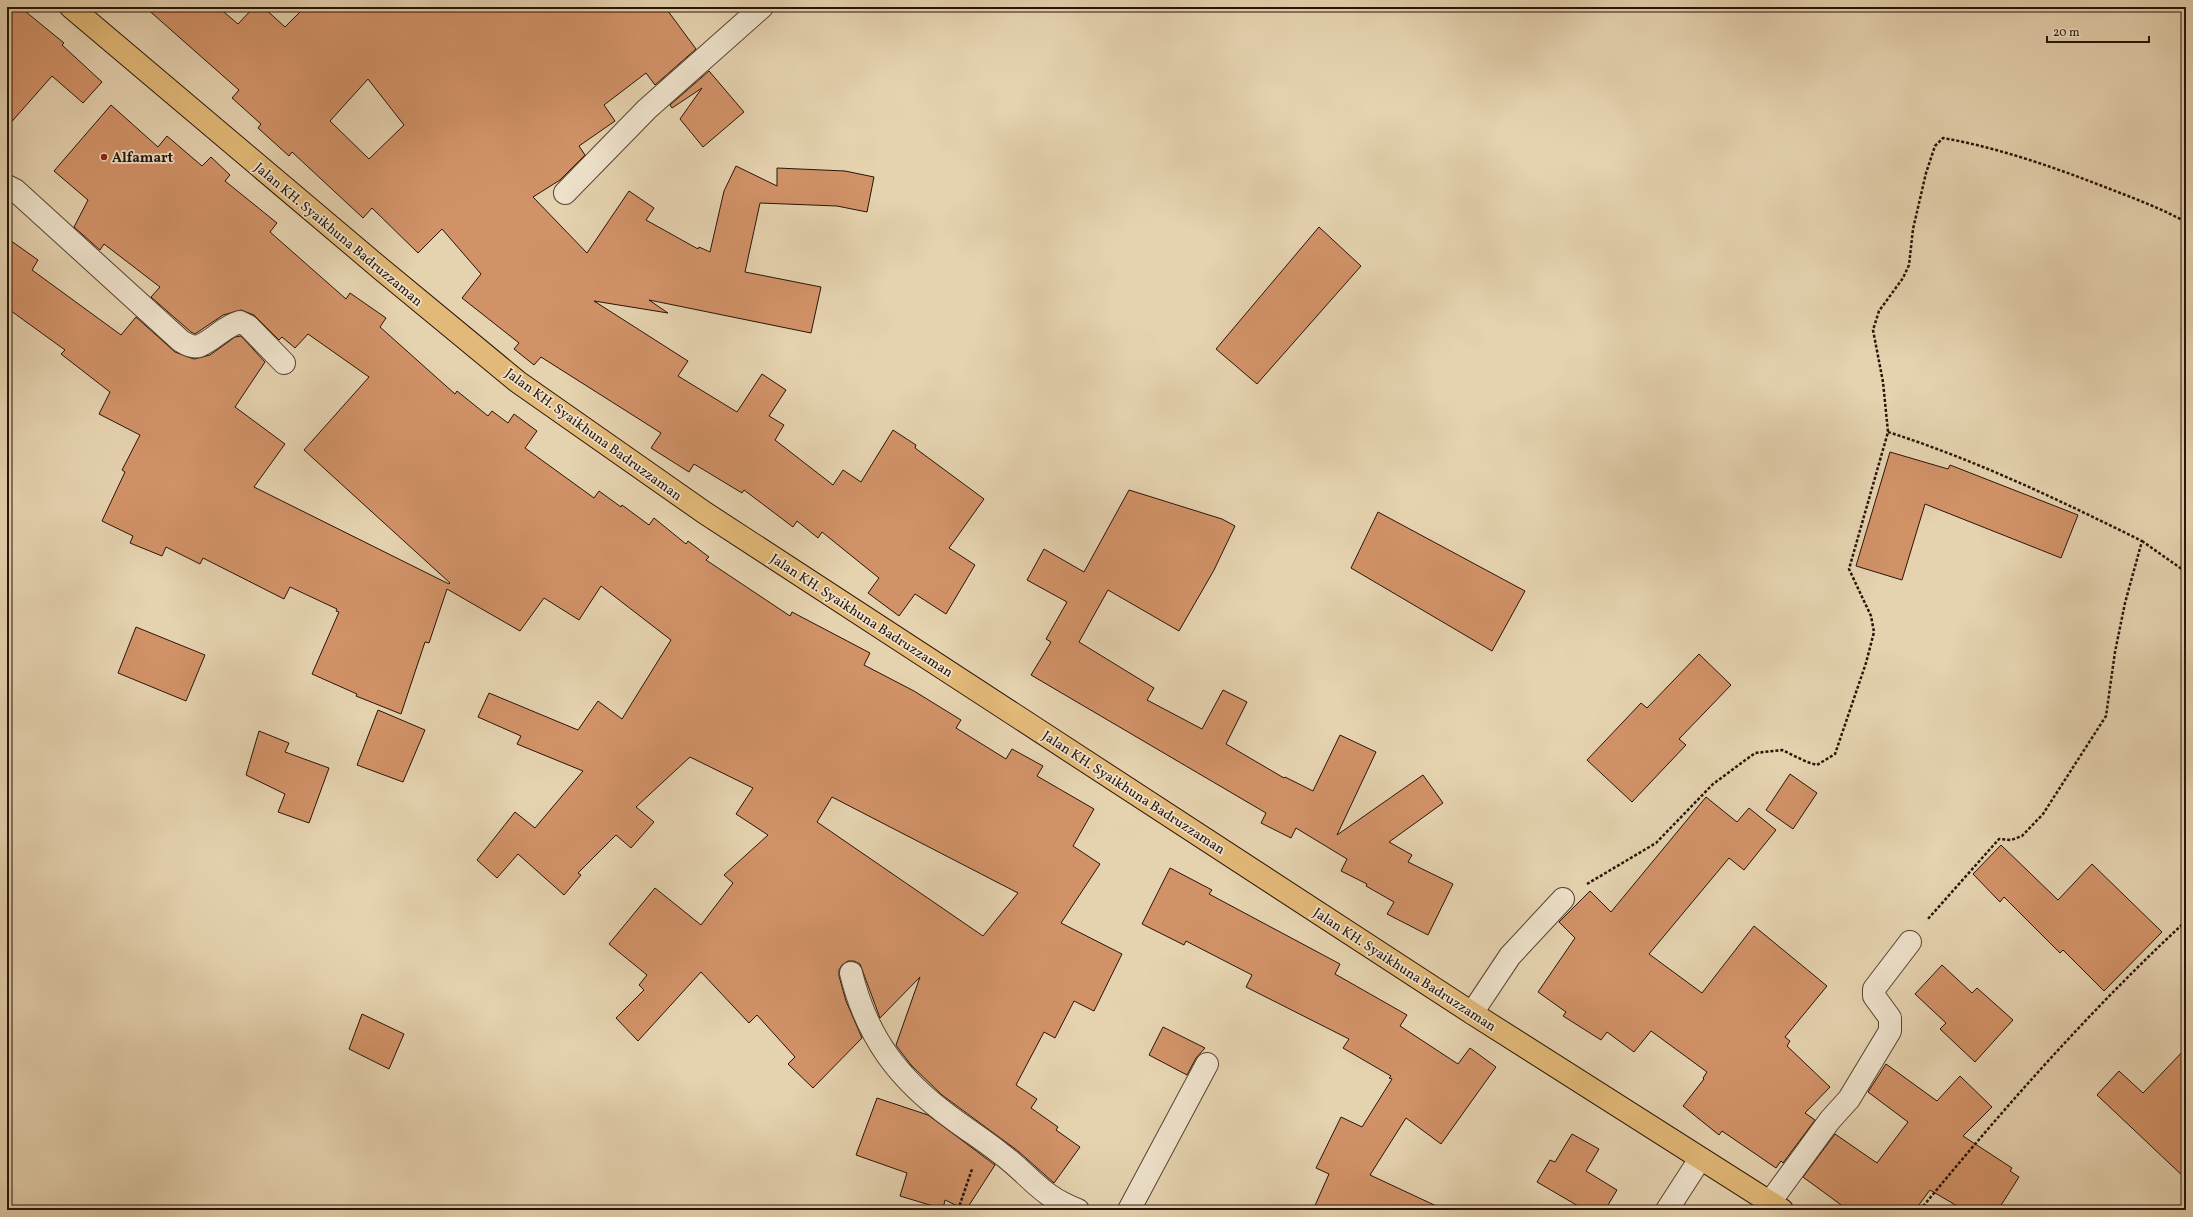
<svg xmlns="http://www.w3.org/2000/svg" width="2193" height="1217" font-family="Vollkorn,serif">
	<rect width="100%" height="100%" fill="#e5d2af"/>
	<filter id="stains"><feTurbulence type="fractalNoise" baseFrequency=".005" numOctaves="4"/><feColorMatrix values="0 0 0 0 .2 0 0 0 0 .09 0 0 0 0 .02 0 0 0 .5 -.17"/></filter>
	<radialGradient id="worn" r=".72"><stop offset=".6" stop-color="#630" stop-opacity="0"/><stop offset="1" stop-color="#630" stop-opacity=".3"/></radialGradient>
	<path fill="#d29268" stroke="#291407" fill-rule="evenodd" d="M 7,7 L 20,7 L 64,43 L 62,45 L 102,82 L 83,103 L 52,76 L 7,127 Z
		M 145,7 L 218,7 L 238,24 L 254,7 L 263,7 L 285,27 L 305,7 L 665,7 L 696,49 L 655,85 L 646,73 L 604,105 L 615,121 L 579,146 L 585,155 L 560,180 L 533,197 L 587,253 L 629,191 L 654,208 L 646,220 L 698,249 L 699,247 L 710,252 L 724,191 L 736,166 L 777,186 L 777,168 L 845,171 L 874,177 L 867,212 L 837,206 L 760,203 L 745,272 L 821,287 L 811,333 L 649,300 L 668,313 L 594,301 L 688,361 L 678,376 L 737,412 L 762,374 L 786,390 L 769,416 L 784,425 L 775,440 L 833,485 L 843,470 L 861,482 L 893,430 L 916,445 L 915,448 L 984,499 L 949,548 L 975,565 L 946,614 L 915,594 L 899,616 L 868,593 L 879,578 L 822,532 L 818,538 L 797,521 L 793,527 L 744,490 L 742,493 L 694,464 L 689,472 L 651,448 L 661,433 L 541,357 L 534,365 L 514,349 L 519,343 L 462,298 L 481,274 L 442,229 L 418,253 L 372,208 L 363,218 L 292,152 L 289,156 L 258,128 L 261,124 L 232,98 L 239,90 ZM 368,79 L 404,125 L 369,159 L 330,121 Z
		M 709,71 L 744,112 L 703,147 L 680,119 L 702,88 L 672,108 L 670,105 Z
		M 111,105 L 158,147 L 167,136 L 202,166 L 211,157 L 230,175 L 225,181 L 277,223 L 270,232 L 346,299 L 350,293 L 386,318 L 380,327 L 455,394 L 457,391 L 488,416 L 492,411 L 508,423 L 514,414 L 537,431 L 525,448 L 594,498 L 599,491 L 621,507 L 622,505 L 649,525 L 654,518 L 686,544 L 688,541 L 709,557 L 706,560 L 790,616 L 792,612 L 870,653 L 864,665 L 914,691 L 961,720 L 956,728 L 1006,759 L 1012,749 L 1043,766 L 1037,776 L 1094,809 L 1073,846 L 1100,864 L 1061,923 L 1122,954 L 1094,1011 L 1074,1001 L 1055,1038 L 1044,1032 L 1016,1085 L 1037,1099 L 1031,1108 L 1058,1127 L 1056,1130 L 1080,1147 L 1054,1183 L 1018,1151 L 942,1095 L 911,1065 L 898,1048 L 896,1045 L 920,977 L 880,1018 L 860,964 L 854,961 L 848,961 L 842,965 L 839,970 L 839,976 L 846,1001 L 862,1038 L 813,1088 L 788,1064 L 795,1057 L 757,1015 L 749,1023 L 701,972 L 638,1041 L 616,1018 L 644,990 L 639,985 L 647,975 L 609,944 L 655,888 L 701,925 L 733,883 L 724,875 L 768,835 L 736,814 L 753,788 L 690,757 L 636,807 L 654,822 L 631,848 L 616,835 L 578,873 L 581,875 L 564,895 L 518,854 L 497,878 L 477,860 L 515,812 L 535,828 L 583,771 L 517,744 L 521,736 L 478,717 L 489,693 L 578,730 L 598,701 L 622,719 L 671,640 L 601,586 L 579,620 L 544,598 L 520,631 L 447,589 L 429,643 L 425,642 L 401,714 L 356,696 L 357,694 L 312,674 L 339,612 L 336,611 L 337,609 L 290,587 L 284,599 L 203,558 L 200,564 L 166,547 L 162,556 L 130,543 L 133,536 L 102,521 L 125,472 L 122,470 L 140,435 L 99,414 L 110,392 L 61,354 L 65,350 L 7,308 L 7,238 L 38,260 L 32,270 L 121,335 L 136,317 L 175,352 L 194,359 L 210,355 L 235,337 L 241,336 L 265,362 L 235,407 L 285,444 L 254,487 L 449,584 L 450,583 L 304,450 L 369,377 L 308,334 L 295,348 L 282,337 L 279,340 L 254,315 L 241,310 L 223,315 L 195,334 L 191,332 L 151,297 L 160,287 L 104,244 L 100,250 L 74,227 L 88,200 L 54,171 ZM 832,797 L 1018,893 L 983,936 L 817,822 Z
		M 1319,227 L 1361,266 L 1257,384 L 1216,349 Z
		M 1890,452 L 1948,469 L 1950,465 L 2078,515 L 2061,558 L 1925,504 L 1902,580 L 1856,566 Z
		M 1129,490 L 1222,519 L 1235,526 L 1214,570 L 1179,631 L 1108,590 L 1079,642 L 1154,688 L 1147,700 L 1202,729 L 1223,690 L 1247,702 L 1226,744 L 1284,778 L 1285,777 L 1313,791 L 1340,735 L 1376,752 L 1337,835 L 1423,775 L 1443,803 L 1389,842 L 1412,855 L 1408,862 L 1453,884 L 1428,935 L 1387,914 L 1394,902 L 1366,886 L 1367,884 L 1341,871 L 1347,859 L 1296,828 L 1291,838 L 1261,823 L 1266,813 L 1031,675 L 1051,642 L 1046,639 L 1067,602 L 1027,580 L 1044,549 L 1084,572 Z
		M 1378,512 L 1525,591 L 1492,651 L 1351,568 Z
		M 136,627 L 205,655 L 186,701 L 118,673 Z
		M 1699,654 L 1731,685 L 1679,739 L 1686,745 L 1632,802 L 1587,760 L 1641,703 L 1647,708 Z
		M 378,710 L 425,730 L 403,782 L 357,765 Z
		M 259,731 L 289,743 L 285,752 L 329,768 L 309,823 L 278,812 L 285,794 L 246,775 Z
		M 1790,774 L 1817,793 L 1793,829 L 1766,810 Z
		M 1706,797 L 1737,822 L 1749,808 L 1776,830 L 1744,870 L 1729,858 L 1649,954 L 1702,993 L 1754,926 L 1827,986 L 1785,1037 L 1790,1041 L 1787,1046 L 1830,1087 L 1805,1113 L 1815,1120 L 1783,1163 L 1781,1161 L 1776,1168 L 1722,1131 L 1719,1135 L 1683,1106 L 1704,1079 L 1703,1078 L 1707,1072 L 1651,1031 L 1634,1052 L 1607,1032 L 1601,1040 L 1563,1016 L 1566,1012 L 1538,992 L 1575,938 L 1559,922 L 1590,891 L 1611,912 Z
		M 2001,845 L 2058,900 L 2092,864 L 2162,932 L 2104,991 L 2063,950 L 2060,953 L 2004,897 L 2000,902 L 1973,874 Z
		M 1170,868 L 1212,890 L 1209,894 L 1340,964 L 1335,974 L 1407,1015 L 1400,1026 L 1458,1064 L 1470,1048 L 1496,1067 L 1441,1144 L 1406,1118 L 1370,1175 L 1445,1210 L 1313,1210 L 1329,1174 L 1316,1168 L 1341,1117 L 1362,1127 L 1392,1079 L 1389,1078 L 1391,1076 L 1343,1048 L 1349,1039 L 1246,987 L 1252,975 L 1186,941 L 1184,945 L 1142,924 Z
		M 1942,965 L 1972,993 L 1977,988 L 2013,1020 L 1975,1062 L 1940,1029 L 1946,1023 L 1915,994 Z
		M 362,1014 L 404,1034 L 389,1069 L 349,1049 Z
		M 1163,1027 L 1205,1048 L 1196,1058 L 1187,1075 L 1149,1055 Z
		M 2186,1048 L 2186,1179 L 2097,1095 L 2119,1071 L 2143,1093 Z
		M 1886,1064 L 1937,1101 L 1960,1076 L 1992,1107 L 1963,1136 L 2012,1168 L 2010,1171 L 2019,1177 L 1998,1210 L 1964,1210 L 1930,1190 L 1915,1210 L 1848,1210 L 1803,1177 L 1835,1134 L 1877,1163 L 1908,1122 L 1868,1092 Z
		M 877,1098 L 928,1115 L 995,1165 L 966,1210 L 945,1200 L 943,1209 L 900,1196 L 907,1173 L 856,1155 Z
		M 1572,1134 L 1599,1149 L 1586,1171 L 1617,1190 L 1605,1210 L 1585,1210 L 1537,1182 L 1550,1160 L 1555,1162 Z"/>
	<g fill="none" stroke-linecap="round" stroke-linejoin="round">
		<defs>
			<path id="minor" d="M 7,186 L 15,190 L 181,341 C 186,344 193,348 199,346 C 214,340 224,326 240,322 L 248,326 L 284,363
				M 565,193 L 647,109 L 762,7
				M 851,973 C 867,1038 899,1080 953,1119 C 969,1131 985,1141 1000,1153 C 1030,1175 1040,1196 1078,1210
				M 1472,1013 L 1510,956 L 1563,899
				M 1770,1202 L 1830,1120 L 1849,1099 L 1890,1031 L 1890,1018 L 1874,996 L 1874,989 L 1910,942
				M 1129,1210 L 1207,1064
				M 1667,1210 L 1700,1159"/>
			<path id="major" d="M 71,7 L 381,269 L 518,382 L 705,513 L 1472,1013 L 1782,1210"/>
		</defs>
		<use href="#minor" stroke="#584431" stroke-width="24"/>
		<use href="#major" stroke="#291407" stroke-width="24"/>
		<path stroke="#291407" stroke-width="2.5" stroke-dasharray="3 2" stroke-linecap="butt" d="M 1888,432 C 1976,460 2059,500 2142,541 L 2125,603 L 2115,652 L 2106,716 L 2043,814 L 2022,836 L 2011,840 L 1999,839 L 1927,920
			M 2142,541 L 2186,572
			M 1587,884 L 1656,843 L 1713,784 L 1755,753 L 1782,750 L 1807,762 L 1817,765 L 1835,754 L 1866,663 L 1874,632 L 1871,616 L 1849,569 L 1888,432 L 1883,382 L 1873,330 L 1879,311 L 1903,278 L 1909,265 L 1913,229 L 1926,173 L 1935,146 L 1943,138 C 2000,148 2056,168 2110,189 C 2136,199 2162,209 2186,222
			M 958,1210 L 972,1169
			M 1920,1210 C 2003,1109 2090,1010 2186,921"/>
		<use href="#minor" stroke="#eee2cb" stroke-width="22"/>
		<use href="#major" stroke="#e2b978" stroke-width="22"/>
	</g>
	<circle fill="#8f2418" stroke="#eee2cb" stroke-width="1.5" cx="104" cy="157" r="4"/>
	<g text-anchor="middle" stroke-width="3.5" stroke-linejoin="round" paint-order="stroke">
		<g font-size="14" font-weight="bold" fill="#291407" stroke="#eee2cb" text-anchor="start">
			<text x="112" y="162">Alfamart</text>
		</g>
		<g font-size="14" fill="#291407" stroke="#eee2cb">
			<text transform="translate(339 234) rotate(40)" y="5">Jalan KH. Syaikhuna Badruzzaman</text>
			<text transform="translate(594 434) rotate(36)" y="5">Jalan KH. Syaikhuna Badruzzaman</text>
			<text transform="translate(862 615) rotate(33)" y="5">Jalan KH. Syaikhuna Badruzzaman</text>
			<text transform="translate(1134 792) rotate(33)" y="5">Jalan KH. Syaikhuna Badruzzaman</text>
			<text transform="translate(1405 969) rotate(33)" y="5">Jalan KH. Syaikhuna Badruzzaman</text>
		</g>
	</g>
	<rect width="2193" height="1217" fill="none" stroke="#e5d2af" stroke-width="24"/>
	<rect x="8" y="8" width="2177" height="1201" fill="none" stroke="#291407" stroke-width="2"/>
	<rect x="12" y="12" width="2169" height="1193" fill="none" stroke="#291407"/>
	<path d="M2047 36v6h102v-6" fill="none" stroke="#291407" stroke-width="2"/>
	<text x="2053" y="36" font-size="12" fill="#291407" stroke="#eee2cb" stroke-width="3" paint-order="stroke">20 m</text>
	<rect width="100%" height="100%" filter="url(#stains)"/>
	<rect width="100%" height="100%" fill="url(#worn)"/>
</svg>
